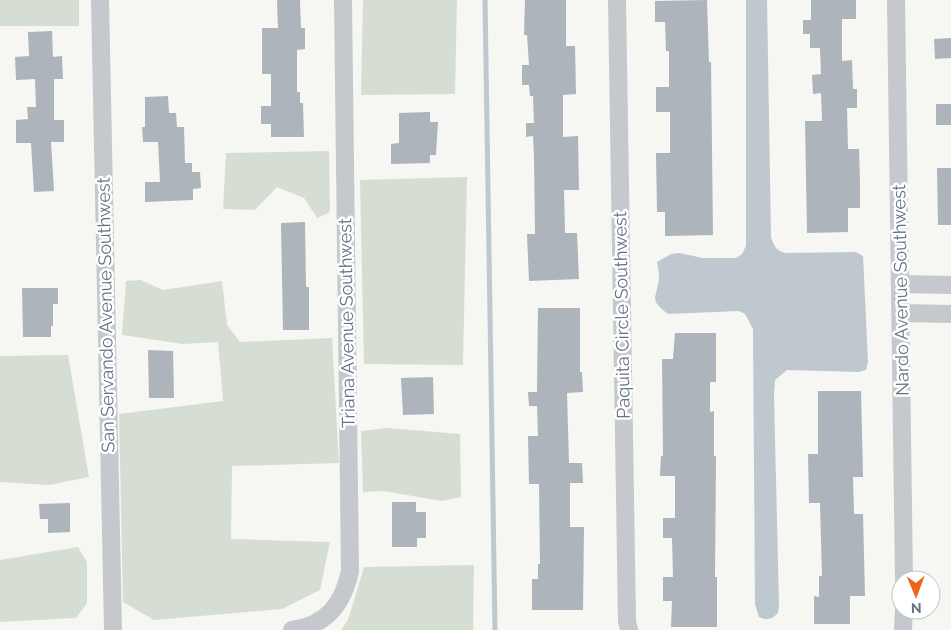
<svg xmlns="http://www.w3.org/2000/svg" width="951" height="630" font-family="Raleway,sans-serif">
	<rect width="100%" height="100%" fill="#f6f6f2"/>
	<path fill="#d6ded3" d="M 0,0 L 79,0 L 79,26 L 0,26 Z
		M 363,0 L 457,0 L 455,94 L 361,95 Z
		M 329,151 L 330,212 L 317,218 L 304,198 L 277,187 L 255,210 L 223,209 L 226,153 Z
		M 467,177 L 463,365 L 364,364 L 360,180 Z
		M 141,280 L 163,290 L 222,281 L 227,325 L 240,342 L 332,338 L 339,463 L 232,466 L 231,539 L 330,542 L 320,590 L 282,609 L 154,620 L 123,602 L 119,414 L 223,401 L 218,342 L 183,344 L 122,335 L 126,281 Z
		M 68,355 L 89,477 L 49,485 L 0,482 L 0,356 Z
		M 387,428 L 460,434 L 461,497 L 441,501 L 384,491 L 363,492 L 361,431 Z
		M 78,547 L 87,562 L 87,603 L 76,618 L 0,622 L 0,560 Z
		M 474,565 L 473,630 L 341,630 L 348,620 L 364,567 Z"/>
	<path fill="#bec8ce" d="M 746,0 L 767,0 L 771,237 C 774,247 777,251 786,253 L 856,252 L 863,256 L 868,362 L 866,370 L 859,372 L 787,370 L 775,380 L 774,396 L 779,605 L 778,613 C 772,619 768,621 759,617 L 755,604 L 753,329 L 745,314 L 739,311 L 668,314 C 649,299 656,300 659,279 C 659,273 658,268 657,262 L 671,254 L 679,253 L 703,258 L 736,258 L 742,254 L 746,246 Z"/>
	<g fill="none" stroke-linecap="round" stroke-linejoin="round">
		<path stroke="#bec8ce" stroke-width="5" d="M 485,0 L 495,630"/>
	</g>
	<path fill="#adb4bb" d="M 277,0 L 300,0 L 301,28 L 305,28 L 305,49 L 297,50 L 297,92 L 300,92 L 300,103 L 303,103 L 304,137 L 271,137 L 271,124 L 261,124 L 261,106 L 271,106 L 271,74 L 262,74 L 262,28 L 278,28 Z
		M 525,0 L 566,0 L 566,46 L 575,46 L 576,94 L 563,95 L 563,137 L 578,136 L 579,190 L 564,190 L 565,233 L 577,233 L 579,279 L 529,281 L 527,234 L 535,234 L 534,157 L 533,136 L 526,137 L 526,123 L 534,123 L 533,96 L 530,96 L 529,85 L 522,85 L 522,65 L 529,65 L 527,35 L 524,35 Z
		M 707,0 L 709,62 L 711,62 L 713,235 L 665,236 L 665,212 L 657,212 L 656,153 L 670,153 L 670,112 L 656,112 L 656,87 L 669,87 L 669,51 L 666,51 L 665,22 L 655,22 L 655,1 Z
		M 811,0 L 856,0 L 856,19 L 842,19 L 842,61 L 852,60 L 853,89 L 857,89 L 857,108 L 847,108 L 848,149 L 859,149 L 860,182 L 860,208 L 848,208 L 848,232 L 807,233 L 805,121 L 822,121 L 821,93 L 813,94 L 812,75 L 821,74 L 820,48 L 810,48 L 810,34 L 803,34 L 803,20 L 811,20 Z
		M 52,31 L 53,57 L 62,56 L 63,79 L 54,79 L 54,120 L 64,120 L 64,142 L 51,142 L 54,191 L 34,192 L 31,143 L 16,143 L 16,120 L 28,119 L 27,107 L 36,107 L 35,79 L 16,80 L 15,57 L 29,56 L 28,32 Z
		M 951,38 L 951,58 L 935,59 L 934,39 Z
		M 168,96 L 169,113 L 176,113 L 177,127 L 184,127 L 185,163 L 192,163 L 192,172 L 200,172 L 201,188 L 193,189 L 193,200 L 145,202 L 145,182 L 160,182 L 158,142 L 143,142 L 142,127 L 145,127 L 145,97 Z
		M 936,104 L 951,104 L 951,125 L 936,125 Z
		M 430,112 L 430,122 L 438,122 L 436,155 L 430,155 L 430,163 L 391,164 L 391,144 L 399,143 L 399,113 Z
		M 937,168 L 951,168 L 951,225 L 938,225 Z
		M 305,222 L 306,287 L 309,287 L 309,330 L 283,330 L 281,223 Z
		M 22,288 L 58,288 L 58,304 L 53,304 L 53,326 L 51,326 L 51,337 L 23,337 Z
		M 538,308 L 580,308 L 580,372 L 582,372 L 583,392 L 567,393 L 569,463 L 582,463 L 583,483 L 570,483 L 570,527 L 584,527 L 583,610 L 532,610 L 532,579 L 538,579 L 538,564 L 540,564 L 539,484 L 529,484 L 528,436 L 538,436 L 537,406 L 529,406 L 528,392 L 537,392 Z
		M 675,333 L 716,333 L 716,382 L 710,382 L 710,412 L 714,411 L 714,456 L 716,456 L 715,577 L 717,577 L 717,627 L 671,627 L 672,601 L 663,601 L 663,577 L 673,577 L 672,538 L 663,538 L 663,518 L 675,518 L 675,476 L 660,476 L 661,456 L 663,456 L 662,359 L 673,359 Z
		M 148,350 L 173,351 L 174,398 L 149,398 Z
		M 433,377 L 434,414 L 403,415 L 401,378 Z
		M 818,391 L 861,391 L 863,477 L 853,477 L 854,514 L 863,514 L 865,596 L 850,596 L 850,624 L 814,624 L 814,596 L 819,597 L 819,576 L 822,576 L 820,503 L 809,503 L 808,454 L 818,454 Z
		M 392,502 L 416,502 L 416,512 L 426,512 L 426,538 L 417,538 L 417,547 L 392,547 Z
		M 70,503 L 70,532 L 48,533 L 48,519 L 40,519 L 39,504 Z"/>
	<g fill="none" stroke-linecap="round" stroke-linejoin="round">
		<path stroke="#c5c8cc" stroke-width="18" d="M 100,0 L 113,630
			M 617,0 L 627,621 L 629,630
			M 896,0 L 904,580
			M 901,284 L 951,285
			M 901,313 L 951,314
			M 292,630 C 327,625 343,604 350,571 L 343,0
			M 903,630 L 904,610"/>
	</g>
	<g text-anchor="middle" stroke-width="5" stroke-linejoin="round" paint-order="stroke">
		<g font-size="18" fill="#637286" stroke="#fff">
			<text transform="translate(901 290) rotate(-91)" y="6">Nardo Avenue Southwest</text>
			<text transform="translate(106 315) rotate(-91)" y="6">San Servando Avenue Southwest</text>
			<text transform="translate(622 315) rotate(-91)" y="6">Paquita Circle Southwest</text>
			<text transform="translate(347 323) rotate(-91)" y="6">Triana Avenue Southwest</text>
		</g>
	</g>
	<g transform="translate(916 595) rotate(179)"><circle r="24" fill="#ffffff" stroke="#c1c7cf"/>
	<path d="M0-4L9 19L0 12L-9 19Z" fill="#ef641a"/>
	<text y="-8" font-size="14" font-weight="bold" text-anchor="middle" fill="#637286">N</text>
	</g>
</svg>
